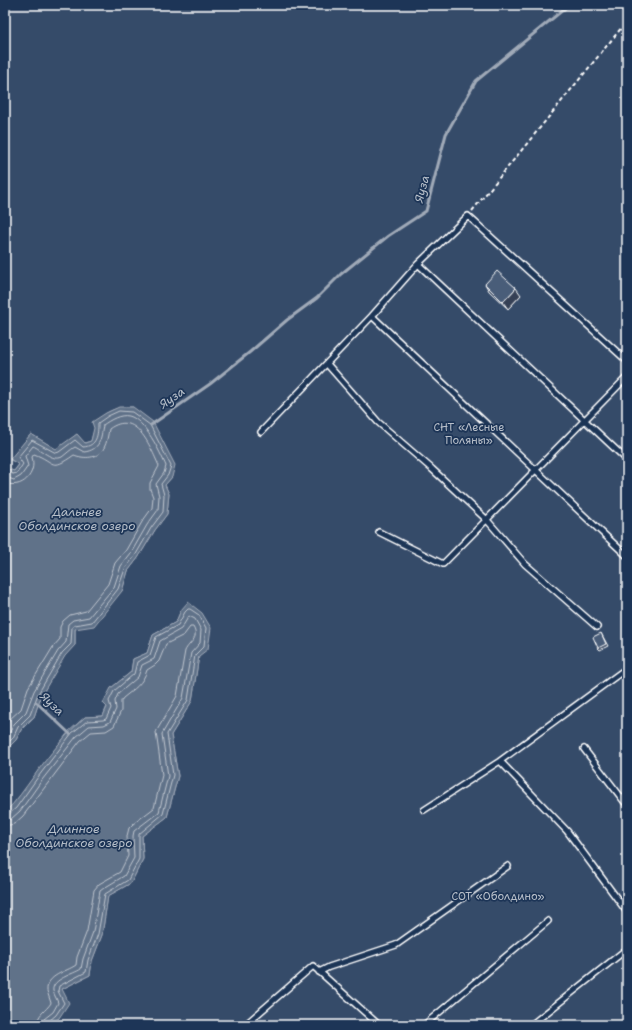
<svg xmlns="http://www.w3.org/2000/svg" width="632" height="1030" font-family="'Shantell Sans',sans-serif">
	<rect width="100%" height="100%" fill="#1d3557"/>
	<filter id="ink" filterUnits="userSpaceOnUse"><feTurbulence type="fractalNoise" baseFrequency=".025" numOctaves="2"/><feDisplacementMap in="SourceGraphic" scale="8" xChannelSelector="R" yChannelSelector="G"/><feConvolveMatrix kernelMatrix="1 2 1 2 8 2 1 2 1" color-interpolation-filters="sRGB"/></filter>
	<g filter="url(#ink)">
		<path fill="#364b69" stroke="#9aa5b4" d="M 5,5 L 627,5 L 627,1025 L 50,1025 L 59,1018 L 62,989 L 90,975 L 92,961 L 102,935 L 108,896 L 131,883 L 143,859 L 142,836 L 167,817 L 178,776 L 171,735 L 192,701 L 199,655 L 181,610 L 176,622 L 153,635 L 147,653 L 133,659 L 131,672 L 111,688 L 107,706 L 103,716 L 85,717 L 69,731 L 13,805 L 5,812 L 5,749 L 8,752 L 10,746 L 16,740 L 21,730 L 34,717 L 41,696 L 65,655 L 75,645 L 75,629 L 122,591 L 128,571 L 138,558 L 155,530 L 167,514 L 169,494 L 165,485 L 172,477 L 133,407 C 108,407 97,415 91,441 L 84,443 L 77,434 L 57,450 L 31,434 L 10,460 L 19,464 L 14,471 L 5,468 Z"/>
		<path fill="#617289" stroke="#a0aab8" d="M 119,407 L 133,407 L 153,422 L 175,465 L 172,477 L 165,485 L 169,494 L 167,514 L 155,530 L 138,558 L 128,571 L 122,591 L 94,626 L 75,629 L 75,645 L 65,656 L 41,696 L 34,717 L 26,723 L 21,730 L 16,740 L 10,746 L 9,753 L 5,749 L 5,468 L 14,471 L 19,465 L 10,459 L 31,434 L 56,449 L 77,434 L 85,443 L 91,441 L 94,428 L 92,422 L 106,413 Z
			M 188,602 L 202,613 L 211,628 L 208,649 L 199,656 L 192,701 L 171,735 L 178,776 L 167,817 L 142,836 L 143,859 L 131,883 L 108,896 L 102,935 L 92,961 L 90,975 L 62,989 L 69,1003 L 59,1018 L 50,1025 L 5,1025 L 5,812 C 16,802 25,788 34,776 C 49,755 66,734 85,717 L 103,716 L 107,707 L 103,703 L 111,688 L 131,672 L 133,659 L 147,653 L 153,635 L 176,622 L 181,610 Z"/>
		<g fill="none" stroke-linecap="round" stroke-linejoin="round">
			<path stroke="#c0c7d0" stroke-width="1" d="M 5,471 L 13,474 L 17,473 L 23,464 L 18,457 L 32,440 L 56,453 L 59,452 L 75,440 L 83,447 C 97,446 98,435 98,423 L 108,416 L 119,411 L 132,412 L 150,425 L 171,466 L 168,475 L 161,484 L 164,495 L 163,512 L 151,528 L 135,556 L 125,569 L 118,589 L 92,622 L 75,625 L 72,627 L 71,644 L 62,653 L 38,694 L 30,715 L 18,727 L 13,738 L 5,746
				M 5,477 L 14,480 L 21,476 L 28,466 L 25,456 L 33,446 C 41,449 52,462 62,457 C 66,454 70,450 75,447 L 84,452 C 100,450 101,439 103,425 C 110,420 120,414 129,416 C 145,420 160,452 166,466 L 164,473 L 156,484 L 159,496 L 158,510 L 147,525 L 131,553 L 121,566 L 114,587 L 89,617 L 73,620 L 68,624 L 66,642 L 58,651 L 34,691 L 26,712 L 14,724 L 9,734 L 5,738
				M 5,483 C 22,490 37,474 32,457 L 34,454 C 56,462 50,472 74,455 C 84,459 98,459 104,448 C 107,442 108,435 109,429 C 136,409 150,446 159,466 L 150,483 L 150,489 L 153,497 L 152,508 L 142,522 L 126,550 L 115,563 L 108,584 L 86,611 L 70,615 L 63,621 L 60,627 L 60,639 L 53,647 L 28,688 L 21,709 L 9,720 L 5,728
				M 5,815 L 9,814 L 16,808 L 38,777 L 72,733 L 87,721 L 103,720 L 106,719 L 111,708 L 109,701 L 114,691 L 134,674 L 137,662 L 150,655 L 156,637 L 178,625 L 185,612 L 188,609 L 190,609 L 199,615 L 206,628 L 204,646 L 195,655 L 188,700 L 167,734 L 173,775 L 163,814 L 139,834 L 139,859 L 128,880 L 105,894 L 98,934 L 88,960 L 86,972 L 59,986 L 58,991 L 64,1003 L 56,1015 L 49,1021 L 48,1025
				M 5,820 L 11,819 L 20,811 L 42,780 L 76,737 L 89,726 L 104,725 L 110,722 L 116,709 L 115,701 L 118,694 L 138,677 L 142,665 L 154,659 L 160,641 L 181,629 L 189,616 L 195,619 L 201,630 L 200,643 L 191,653 L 183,698 L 162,734 L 168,776 L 159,812 L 134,831 L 133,836 L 134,858 L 124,876 L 104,888 L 100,891 L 93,932 L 83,959 L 81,969 C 74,974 51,979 53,991 C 54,995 57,999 58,1003 L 53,1012 L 44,1019 L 43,1025
				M 5,826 L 14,824 L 23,816 L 80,741 L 91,732 L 106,731 L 114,726 L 121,711 L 121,701 L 123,698 C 134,689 143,684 147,670 L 155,665 L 159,661 L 166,644 L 184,635 L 190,627 L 193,627 C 200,639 189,642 185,651 L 177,696 L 156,732 L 162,775 L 154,808 L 133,824 L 129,828 L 127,836 L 128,856 L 120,872 L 99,884 L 94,890 L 87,931 L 77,957 L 76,965 C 66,972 46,975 47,991 C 48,995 50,999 51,1003 C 46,1011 37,1014 37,1025"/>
			<path stroke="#a0aab8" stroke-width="3" d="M 151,425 L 210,384 L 250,352 L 287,320 L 317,298 L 341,274 L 388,236 L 426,211 L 446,134 L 476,81 L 569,5
				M 36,702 L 70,734"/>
			<defs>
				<path id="service" d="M 418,264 L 627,460
					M 372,316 L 627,556
					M 327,364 L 378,422 L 432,469 L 487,520 L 525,564 L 597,627
					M 261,432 L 372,316 L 418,264 L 468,216 L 627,361
					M 379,532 L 443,564 L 627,377
					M 584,749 L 627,805
					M 500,761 L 567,831 L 627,912
					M 424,810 L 500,761 L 627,668
					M 319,972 L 329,967 L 396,945 L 508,866
					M 245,1025 L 313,966 L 379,1025
					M 424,1025 L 548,921
					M 531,1025 L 623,952"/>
			</defs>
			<use href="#service" stroke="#fff" stroke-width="8"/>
			<path stroke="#fff" stroke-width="2" stroke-dasharray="4 3" stroke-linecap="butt" d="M 472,211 L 627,21"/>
			<use href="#service" stroke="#1d3557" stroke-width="5"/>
		</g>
		<path fill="#405068" stroke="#fff" d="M 485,284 L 521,295 L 508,309 L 489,291 Z
			M 601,633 L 608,646 L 600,650 L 598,648 Z"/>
		<path fill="#344155" stroke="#fff" d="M 516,288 L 521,295 L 508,309 L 503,302 Z"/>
		<path fill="#4a5d79" stroke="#fff" d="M 497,271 L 516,288 L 503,302 L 485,284 Z
			M 601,633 L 606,644 L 598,648 L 593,637 Z"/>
	</g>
	<g text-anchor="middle" stroke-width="3.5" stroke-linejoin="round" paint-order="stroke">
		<g font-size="11" fill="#b9c0ca" stroke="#1d3557">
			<text x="469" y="431">СНТ «Лесные<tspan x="469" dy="13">Поляны»</tspan></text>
			<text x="498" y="900">СОТ «Оболдино»</text>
		</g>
		<g font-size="12" font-style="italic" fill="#b8c0ca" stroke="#1d3557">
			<text transform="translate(422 189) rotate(-76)" y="4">Яуза</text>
			<text transform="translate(172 398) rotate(-35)" y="4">Яуза</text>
			<text x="77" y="516">Дальнее<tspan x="77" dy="14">Оболдинское озеро</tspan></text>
			<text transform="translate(52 704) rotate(44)" y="4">Яуза</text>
			<text x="74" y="833">Длинное<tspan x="74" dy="14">Оболдинское озеро</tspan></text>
		</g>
	</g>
	<rect width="632" height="1030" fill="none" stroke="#1d3557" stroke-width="20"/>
	<rect x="10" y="10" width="612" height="1010" fill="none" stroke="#fff" stroke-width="1.5" filter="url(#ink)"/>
</svg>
